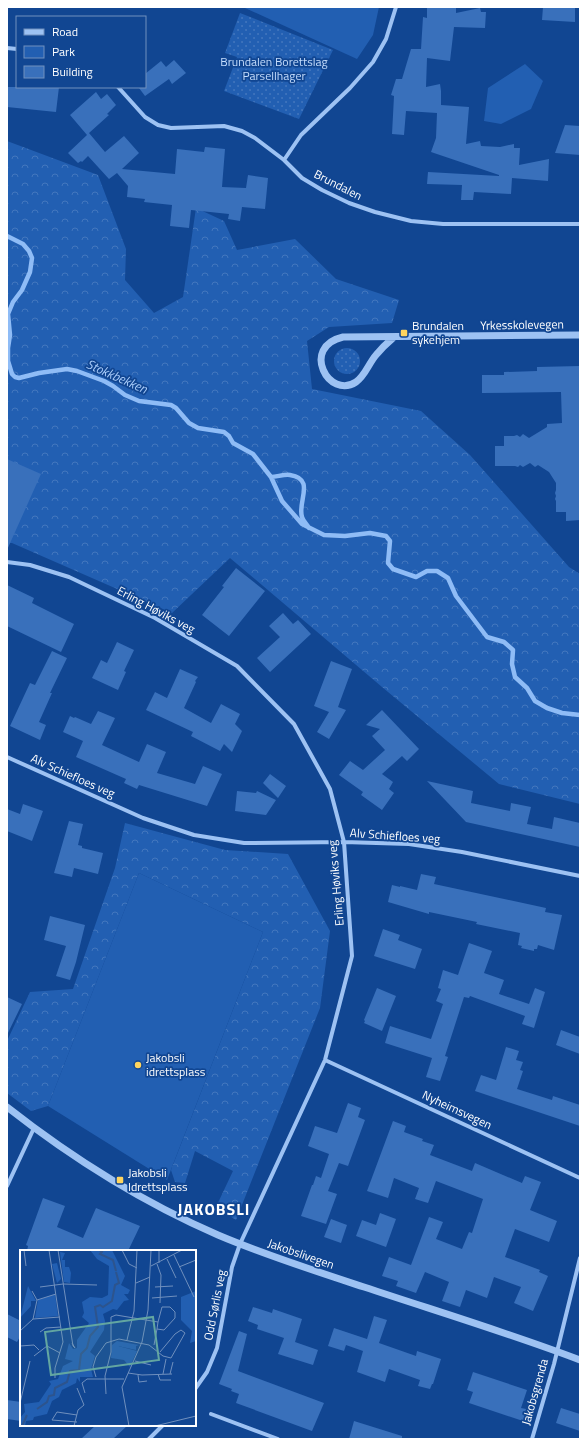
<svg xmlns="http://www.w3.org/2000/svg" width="587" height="1446" font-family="'Titillium Web',sans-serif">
	<defs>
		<pattern id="grass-dots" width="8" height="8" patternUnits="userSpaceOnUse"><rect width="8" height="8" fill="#225fb2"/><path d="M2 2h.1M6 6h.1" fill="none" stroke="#4377be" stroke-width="1.8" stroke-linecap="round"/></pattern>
		<pattern id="forest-crowns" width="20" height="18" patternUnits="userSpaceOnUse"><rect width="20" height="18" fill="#225fb2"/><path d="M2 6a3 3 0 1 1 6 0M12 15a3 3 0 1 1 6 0" fill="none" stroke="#4377be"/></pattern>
	</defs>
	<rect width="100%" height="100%" fill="#114692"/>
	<path fill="url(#grass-dots)" d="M 240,13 L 333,50 L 299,119 L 224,91 L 237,57 L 225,53 Z
		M334 361a13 13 0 1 1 26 0a13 13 0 1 1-26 0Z"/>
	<path fill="url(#forest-crowns)" d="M 7,141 L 98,175 L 126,249 L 125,280 L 154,313 L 183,297 L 196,208 L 224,221 L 237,250 L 295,239 L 336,279 L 399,300 L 392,323 L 329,327 L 307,341 L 312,389 L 421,411 L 470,455 L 569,567 L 580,574 L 580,804 L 499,784 L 382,687 L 230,558 L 172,613 L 12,543 L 7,543 Z
		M 125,823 L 225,850 L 288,854 L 330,931 L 320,1008 L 236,1220 L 216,1207 L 233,1171 L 195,1151 L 185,1183 L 175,1182 L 171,1170 L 263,932 L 139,873 L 48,1106 L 31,1111 L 7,1093 L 7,1041 L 30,992 L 73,989 L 115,868 Z"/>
	<path fill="#225fb2" d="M 246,7 L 379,7 L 373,35 L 357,59 L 245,8 Z
		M 525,64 L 543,81 L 531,109 L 501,124 L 484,121 L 488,88 Z
		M 139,873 L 263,932 L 167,1180 L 48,1106 Z"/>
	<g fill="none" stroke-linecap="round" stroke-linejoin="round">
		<path stroke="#8fbcf6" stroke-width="4.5" d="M 7,236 L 23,244 L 29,251 L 32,258 L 30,272 L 22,290 L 13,302 L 8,314 L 10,335 L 8,348 L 8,361 L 12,374 L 15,377 L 19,378 L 39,373 L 67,369 L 77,371 L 104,381 L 113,386 L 125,395 L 139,401 L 171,405 L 176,408 L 189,423 L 198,428 L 224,432 L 229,436 L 233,443 L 253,454 L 271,477 L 282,501 L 302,524 L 324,535 L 345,536 L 370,533 L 386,536 L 390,541 L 388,563 L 393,569 L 416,577 L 427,571 L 437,571 L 448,578 L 456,596 L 487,637 L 504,642 L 513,650 L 512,664 L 515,677 L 527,688 L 535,701 L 547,708 L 562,713 L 580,715
			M 271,477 C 277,477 284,474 290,475 C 316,479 297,502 302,517 C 303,521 307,524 309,528"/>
	</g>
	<path fill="#3970bb" d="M 427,7 L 456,7 L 456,13 L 480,8 L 481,12 L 486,12 L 485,28 L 454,27 L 450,61 L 427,58 L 426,87 L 440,84 L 441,91 L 441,105 L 469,107 L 466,144 L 480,141 L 481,146 L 500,147 L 514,144 L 514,148 L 520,148 L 519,165 L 549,159 L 548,181 L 512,178 L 511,194 L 474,192 L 473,200 L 461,200 L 462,185 L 427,184 L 428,172 L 499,176 L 499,175 L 431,152 L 436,138 L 437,113 L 406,111 L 404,135 L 392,134 L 394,96 L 391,95 L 396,79 L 402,79 L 411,49 L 421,49 L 423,17 L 427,18 Z
		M 543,7 L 575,7 L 575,22 L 542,20 Z
		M 174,60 L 186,73 L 172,84 L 169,79 L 145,96 L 139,88 L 145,87 L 145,74 L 161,61 L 166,67 Z
		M 7,87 L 59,87 L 56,112 L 7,107 Z
		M 96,92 L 101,99 L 107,94 L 116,105 L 107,114 L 109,115 L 89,133 L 105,152 L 124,136 L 139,153 L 122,169 L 175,174 L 177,149 L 204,152 L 205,147 L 225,149 L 222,187 L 246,188 L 248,175 L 268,178 L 265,209 L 242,207 L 240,221 L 228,219 L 229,214 L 191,210 L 189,228 L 170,226 L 172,205 L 144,202 L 145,199 L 127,197 L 128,186 L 117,173 L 109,179 L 88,156 L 82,162 L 81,161 L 78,163 L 68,153 L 87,135 L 70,115 Z
		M 565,125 L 580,126 L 580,155 L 555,153 Z
		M 580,366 L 580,520 L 566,521 L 566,512 L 556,512 L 556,501 L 555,499 L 556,496 L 555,493 L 556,490 L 556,483 L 549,472 L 538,465 L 535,467 L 530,463 L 523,467 L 520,465 L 518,467 L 515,466 L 495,466 L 495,446 L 504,446 L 504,436 L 514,436 L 517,435 L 520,437 L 523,434 L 529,438 L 547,427 L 547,424 L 562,423 L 561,392 L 482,393 L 482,375 L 504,375 L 504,372 L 537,371 L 537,367 Z
		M 7,459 L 41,474 L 7,550 Z
		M 236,568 L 265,591 L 229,636 L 202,615 L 224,587 L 222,586 Z
		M 7,585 L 34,598 L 32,603 L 74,624 L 61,652 L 7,626 Z
		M 283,613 L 293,624 L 298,620 L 311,634 L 270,672 L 257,658 L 280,637 L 269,626 Z
		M 117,642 L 134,650 L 124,671 L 126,672 L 118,690 L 92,678 L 101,660 L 107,663 Z
		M 52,651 L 67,658 L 50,693 L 52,693 L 39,722 L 46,725 L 40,740 L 10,726 L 30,683 L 35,685 Z
		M 331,661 L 352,669 L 338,707 L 346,710 L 329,739 L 317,732 L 329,712 L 314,706 Z
		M 180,669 L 198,677 L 195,681 L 196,682 L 184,708 L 211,723 L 221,704 L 240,714 L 235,724 L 242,731 L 232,752 L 224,744 L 220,751 L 191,736 L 193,732 L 146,710 L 155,692 L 167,698 Z
		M 382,710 L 419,749 L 407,761 L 402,756 L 382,774 L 393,782 L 389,789 L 394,793 L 382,810 L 361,795 L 363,792 L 339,775 L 350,761 L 363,770 L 385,750 L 372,736 L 380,729 L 366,725 Z
		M 98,711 L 115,718 L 102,745 L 139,762 L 147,744 L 166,752 L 157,773 L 195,784 L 203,766 L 222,774 L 207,806 L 139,785 L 137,789 L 124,783 L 126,779 L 76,757 L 83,741 L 63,732 L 70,716 L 74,718 L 75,717 L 91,724 Z
		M 270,774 L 286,786 L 278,798 L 263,783 Z
		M 427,781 L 473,791 L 471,803 L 510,811 L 511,803 L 531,807 L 527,824 L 552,829 L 554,817 L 580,823 L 580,847 L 466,822 Z
		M 237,791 L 256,793 L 257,791 L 276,800 L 266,815 L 235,811 Z
		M 23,804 L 43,811 L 32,841 L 7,831 L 7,809 L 20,814 Z
		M 69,821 L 83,824 L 78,845 L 82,846 L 82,848 L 103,853 L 98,874 L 74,868 L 72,877 L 54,873 Z
		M 421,874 L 436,877 L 434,884 L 546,908 L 545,912 L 562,915 L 554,950 L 538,945 L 537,949 L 534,949 L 534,951 L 521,948 L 522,946 L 518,945 L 520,933 L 476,924 L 477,922 L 429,912 L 429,914 L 388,902 L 392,885 L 400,887 L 400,886 L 417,890 Z
		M 50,916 L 85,925 L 76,962 L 70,980 L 56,976 L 66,946 L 44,940 Z
		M 383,929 L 400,935 L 398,940 L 422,949 L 415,969 L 374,956 Z
		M 469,943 L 492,951 L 484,973 L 504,980 L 499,994 L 529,1004 L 535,988 L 545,992 L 534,1028 L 522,1024 L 525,1016 L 470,996 L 469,998 L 464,997 L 445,1056 L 448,1057 L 440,1081 L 426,1077 L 432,1058 L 385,1043 L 390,1026 L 431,1039 L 443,1004 L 436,1001 L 441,989 L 438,988 L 443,970 L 458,975 Z
		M 377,988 L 396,996 L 382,1031 L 364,1023 L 365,1021 L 364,1020 Z
		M 7,997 L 22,1004 L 7,1035 Z
		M 561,1030 L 580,1037 L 580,1054 L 556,1045 Z
		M 506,1047 L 519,1051 L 516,1060 L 523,1062 L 520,1070 L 523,1071 L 517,1089 L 552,1100 L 553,1096 L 580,1105 L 580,1126 L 475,1091 L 481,1075 L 496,1080 Z
		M 348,1103 L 361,1108 L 358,1117 L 365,1120 L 348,1166 L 339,1163 L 328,1191 L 337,1194 L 326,1224 L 301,1216 L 312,1185 L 313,1185 L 316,1176 L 321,1178 L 329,1154 L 308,1146 L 315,1126 L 337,1133 Z
		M 393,1121 L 406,1126 L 404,1132 L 423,1139 L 422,1141 L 434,1145 L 430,1155 L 472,1171 L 475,1163 L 522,1183 L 525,1176 L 541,1182 L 530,1210 L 557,1221 L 549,1242 L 515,1229 L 505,1257 L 540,1270 L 539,1272 L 548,1276 L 533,1311 L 514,1303 L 521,1287 L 494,1277 L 487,1298 L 466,1290 L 460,1307 L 442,1301 L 449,1282 L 425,1272 L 416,1293 L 396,1286 L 398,1281 L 382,1276 L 389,1257 L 411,1265 L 429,1217 L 443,1222 L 436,1239 L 462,1249 L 469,1232 L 472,1233 L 483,1199 L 436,1181 L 428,1203 L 415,1199 L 419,1188 L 394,1178 L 388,1198 L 367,1191 Z
		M 43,1198 L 65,1206 L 57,1227 L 83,1238 L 96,1208 L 140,1226 L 128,1251 L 27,1251 L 28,1246 L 26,1245 Z
		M 380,1213 L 396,1219 L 386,1247 L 356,1236 L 362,1220 L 376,1225 Z
		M 331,1219 L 347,1225 L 341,1243 L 324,1237 Z
		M 253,1307 L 272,1313 L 273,1309 L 302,1319 L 295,1342 L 318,1350 L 313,1365 L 278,1354 L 284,1338 L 257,1329 L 258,1325 L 248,1321 Z
		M 7,1314 L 21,1321 L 21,1335 L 17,1342 L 7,1337 Z
		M 374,1316 L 387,1320 L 379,1343 L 416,1356 L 417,1351 L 441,1359 L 433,1384 L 432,1384 L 430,1389 L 418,1386 L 420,1380 L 389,1369 L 385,1382 L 357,1372 L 363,1351 L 346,1345 L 344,1351 L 328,1346 L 334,1328 L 367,1339 Z
		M 239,1331 L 247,1334 L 238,1371 L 324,1403 L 312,1431 L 236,1403 L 239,1394 L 231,1391 L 232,1389 L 219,1384 Z
		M 473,1372 L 527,1390 L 521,1408 L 526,1409 L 523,1421 L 469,1403 L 473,1392 L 467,1390 Z
		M 7,1400 L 21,1402 L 21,1421 L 7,1419 Z
		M 561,1408 L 580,1414 L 580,1431 L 556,1423 Z
		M 354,1421 L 402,1436 L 402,1439 L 349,1439 Z
		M 96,1425 L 128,1425 L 113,1439 L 81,1439 Z"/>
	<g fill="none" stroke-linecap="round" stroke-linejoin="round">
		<path stroke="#9dc2f3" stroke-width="4" d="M 7,48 L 17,49
			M 118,87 L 145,117 L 158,125 L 171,128 L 224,126 L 242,131 L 255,138 L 284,160 L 302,178 L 322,190 L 349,203 L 375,212 L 411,221 L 443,224 L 580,224
			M 284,160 L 301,135 L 350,88 L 373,62 L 386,39 L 396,7
			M 7,562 L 30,565 L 69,577 L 155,618 L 237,666 L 294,724 L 330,789 L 344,842 L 352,956 L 325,1060 L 240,1244 L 232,1267 L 217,1348 L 207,1372 L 195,1389
			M 7,757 L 143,818 L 194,835 L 244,843 L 344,842 L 409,844 L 462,852 L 580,876
			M 325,1060 L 580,1178
			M 7,1186 L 34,1128
			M 211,1414 L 278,1439
			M 149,1439 L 163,1425
			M 532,1439 L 554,1364 L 580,1258"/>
		<path stroke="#9dc2f3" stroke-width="7" d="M 393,338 C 387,343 381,349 376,355 C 369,363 365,376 356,382 C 329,400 300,347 343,337 L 580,335
			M 7,1107 C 72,1158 142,1202 218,1235 C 265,1255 315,1271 364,1287 C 436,1311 509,1333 580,1360"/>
	</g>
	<g fill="#ffd55f" stroke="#114692" stroke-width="1.5">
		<rect x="400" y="329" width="8" height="8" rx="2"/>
		<circle cx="138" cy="1065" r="4"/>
		<rect x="116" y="1176" width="8" height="8" rx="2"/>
	</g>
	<g text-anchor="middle" stroke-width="3.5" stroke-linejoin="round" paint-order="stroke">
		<g font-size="12" fill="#c5ddfd" stroke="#114692">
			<text x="274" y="66">Brundalen Borettslag<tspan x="274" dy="14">Parsellhager</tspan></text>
		</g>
		<g font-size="12" fill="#fff" stroke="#114692">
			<text transform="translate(338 185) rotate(27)" y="4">Brundalen</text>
			<text transform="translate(522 325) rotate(-1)" y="4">Yrkesskolevegen</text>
			<text transform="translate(156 610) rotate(28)" y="4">Erling Høviks veg</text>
			<text transform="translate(73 776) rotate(24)" y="4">Alv Schiefloes veg</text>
			<text transform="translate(395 836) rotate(4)" y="4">Alv Schiefloes veg</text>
			<text transform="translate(336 883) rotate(-95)" y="4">Erling Høviks veg</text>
			<text transform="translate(457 1110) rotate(25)" y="4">Nyheimsvegen</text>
			<text transform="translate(301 1254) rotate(19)" y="4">Jakobslivegen</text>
			<text transform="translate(215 1305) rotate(-79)" y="4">Odd Sørlis veg</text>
			<text transform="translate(535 1392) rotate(-74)" y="4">Jakobsgrenda</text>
		</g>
		<g font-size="12" fill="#fff" stroke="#114692" text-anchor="start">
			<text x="412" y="330">Brundalen<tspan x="412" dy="14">sykehjem</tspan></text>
			<text x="146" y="1062">Jakobsli<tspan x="146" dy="14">idrettsplass</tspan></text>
			<text x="128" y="1177">Jakobsli<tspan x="128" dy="14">Idrettsplass</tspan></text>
		</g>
		<g font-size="13" font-style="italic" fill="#a9ccfa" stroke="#114692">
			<text transform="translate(117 376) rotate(24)" y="5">Stokkbekken</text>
		</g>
		<g font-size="16" font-weight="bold" letter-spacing="1" fill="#fff" stroke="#114692">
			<text x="214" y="1215">JAKOBSLI</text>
		</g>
	</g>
	<g transform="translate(20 1250)">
		<rect width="176" height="176" fill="#114692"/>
		<path d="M 40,2 L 45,3 L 42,10 L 45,10 L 45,17 L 49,17 L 51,23 L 50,33 L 44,32 ZM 35,44 L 38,66 L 15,68 L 18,50 Z" fill="#225fb2"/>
		<path d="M 70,0 L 92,0 L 105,26 L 101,35 L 110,40 L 108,44 L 104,44 L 109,50 L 104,51 L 97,60 L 93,59 L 83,64 L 85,71 L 84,80 L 70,102 L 75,106 L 71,119 L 73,127 L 60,127 L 60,132 L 57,128 L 56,133 L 42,140 L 39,147 L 32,151 L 27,164 L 14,167 L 13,170 L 6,171 L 5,176 L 0,176 L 0,168 L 5,162 L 4,154 L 19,152 L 31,134 L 29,131 L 38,129 L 43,116 L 53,111 L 45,109 L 49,93 L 53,99 L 57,98 L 57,90 L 69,73 L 62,67 L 64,63 L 62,52 L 70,47 L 82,48 L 88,45 L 89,16 L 77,9 ZM 37,13 L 41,29 L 37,33 L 32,14 ZM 97,91 L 119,95 L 116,96 L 116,100 L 98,96 L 113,110 L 110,117 L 104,110 L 91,108 L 92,95 Z" fill="#225fb2"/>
		<path d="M 176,41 L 176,91 L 170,93 L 172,81 L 161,70 L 161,47 Z" fill="#225fb2"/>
		<path d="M 8,36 L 16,51 L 11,51 L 11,56 L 0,68 ZM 98,96 L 117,101 L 113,110 L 95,106 Z" fill="#225fb2"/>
		<path fill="none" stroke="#2d548d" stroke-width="2" d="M 79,0 L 82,2 L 80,4 L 93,10 L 96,21M 17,159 L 27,152 L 29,146 L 34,145 L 35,138 L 47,132 L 50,121 L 59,120 L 61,104 L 67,98 L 70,86 L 78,77 L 75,57 L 80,55 L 83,57 L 92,51 L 95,35 L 99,33 L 96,22M 2,176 L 7,165"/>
		<path fill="none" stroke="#7090be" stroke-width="1" d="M 4,0 L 6,16M 29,0 L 43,92 L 35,118 L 35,128M 38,0 L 53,96 L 55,98 L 52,93M 102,0 L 109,14 L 117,18M 154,5 L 174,47M 147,9 L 156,28M 139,13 L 139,0M 137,14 L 141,25 L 140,53M 131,16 L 162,0M 159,17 L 176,10M 116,33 L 130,27M 20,37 L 43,34 L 77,35M 135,37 L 153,36M 12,41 L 17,50 L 36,44M 132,48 L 157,46M 13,69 L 40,67M 0,81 L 13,69 L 17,50M 20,82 L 26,78 L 41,77M 107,90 L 114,61 L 117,0M 134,95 L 137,79M 0,96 L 14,95 L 19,100M 14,106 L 27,96 L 40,103M 115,111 L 131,115M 108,123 L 122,125 L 152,124M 138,124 L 140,130 L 151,130M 143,124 L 146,109M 150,124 L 153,112M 118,125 L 119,132 L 127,131M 76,127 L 73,117 L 76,107 L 86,93 L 99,89 L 129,95 L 143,106 L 151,108 L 165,83 L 161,80 L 155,84 L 140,102M 65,143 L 62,133 L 67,129 L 104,129M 86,144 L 85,126 L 91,102 L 91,67 L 96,65 L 138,72 L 142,57 L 150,57 L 155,62 L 155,68 L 144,80 L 137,79 L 138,72M 0,153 L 10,111M 57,165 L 37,162 L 32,170 L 57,172M 54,176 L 58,160 L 64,155 L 57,138M 109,176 L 102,137 L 122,92 L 128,60 L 131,0M 135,176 L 176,166"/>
		<path fill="#63a6a1" fill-opacity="0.15" stroke="#63a6a1" stroke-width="2" d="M 133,67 L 139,110 L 31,125 L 25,82 Z"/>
		<rect width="176" height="176" fill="none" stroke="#fff" stroke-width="2"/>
	</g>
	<rect width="587" height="1446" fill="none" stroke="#ffffff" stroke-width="16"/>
	<rect x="16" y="16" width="130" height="72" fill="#114692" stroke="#7090be"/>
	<rect x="24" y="29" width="20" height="6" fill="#9dc2f3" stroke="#7090be"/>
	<text x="52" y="36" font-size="12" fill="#ffffff">Road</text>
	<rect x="24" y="46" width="20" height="12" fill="#225fb2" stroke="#7090be"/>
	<text x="52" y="56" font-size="12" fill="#ffffff">Park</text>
	<rect x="24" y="66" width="20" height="12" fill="#3970bb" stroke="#7090be"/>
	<text x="52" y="76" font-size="12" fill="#ffffff">Building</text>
</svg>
